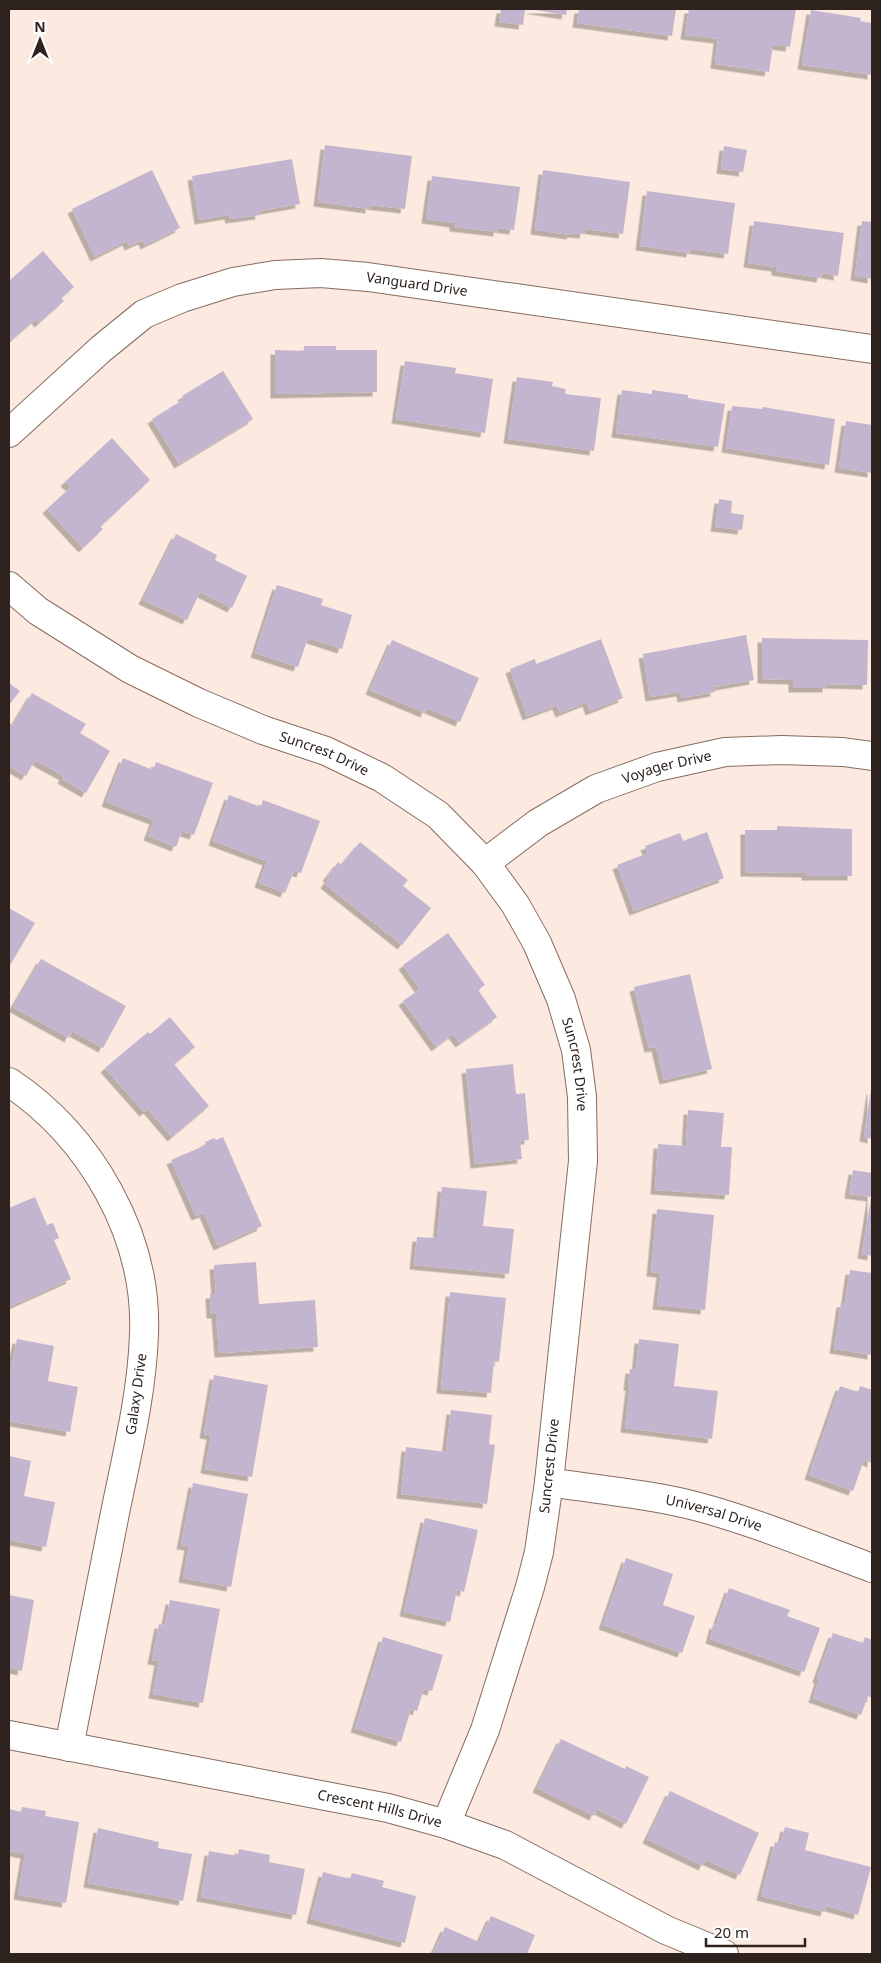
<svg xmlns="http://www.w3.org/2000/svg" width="881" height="1963" font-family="'Noto Sans',sans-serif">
	<defs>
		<filter id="shadow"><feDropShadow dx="-4.5" dy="4.5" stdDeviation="0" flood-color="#0004"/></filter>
	</defs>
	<rect width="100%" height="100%" fill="#fceae1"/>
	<path fill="#c3b5cf" filter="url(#shadow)" d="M 501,9 L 525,9 L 523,25 L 499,22 Z
		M 529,9 L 567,9 L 566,15 Z
		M 579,9 L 676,9 L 672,36 L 577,23 Z
		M 689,9 L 796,9 L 790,47 L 773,45 L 769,72 L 715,64 L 718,39 L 685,35 Z
		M 811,10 L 861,18 L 860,21 L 872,23 L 872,75 L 802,65 Z
		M 325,145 L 412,156 L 405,209 L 370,205 L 370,209 L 318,202 Z
		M 724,146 L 747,150 L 743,172 L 721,169 Z
		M 292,159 L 300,204 L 259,211 L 260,215 L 230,219 L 229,215 L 199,220 L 192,176 Z
		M 152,170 L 180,228 L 145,245 L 143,240 L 129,246 L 127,241 L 95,257 L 72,209 Z
		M 543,170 L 630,182 L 623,234 L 585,229 L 584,234 L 572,233 L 571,235 L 535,230 Z
		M 432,176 L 520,187 L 514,230 L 498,228 L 498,232 L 454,227 L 454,223 L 426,219 Z
		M 647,191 L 735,203 L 728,254 L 691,249 L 691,253 L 640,246 Z
		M 754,221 L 844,233 L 838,276 L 822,273 L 821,278 L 776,271 L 776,267 L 748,263 Z
		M 862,221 L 872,222 L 872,279 L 855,276 Z
		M 43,251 L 74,287 L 61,298 L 64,301 L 39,323 L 36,319 L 12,340 L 9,336 L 9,281 Z
		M 304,346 L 336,346 L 336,350 L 377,350 L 377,392 L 275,394 L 275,350 L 304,351 Z
		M 405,361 L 456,368 L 455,373 L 493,379 L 485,433 L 396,419 Z
		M 223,371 L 253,419 L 179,464 L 152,419 L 184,399 L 182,396 Z
		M 517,377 L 553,382 L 552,386 L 566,389 L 565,394 L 601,398 L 594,451 L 508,439 Z
		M 622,390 L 652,394 L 652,390 L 688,395 L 688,398 L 725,404 L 718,447 L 616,433 Z
		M 732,406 L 762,409 L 763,407 L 835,419 L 829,465 L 726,448 Z
		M 846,421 L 872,425 L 872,473 L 839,468 Z
		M 112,438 L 150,480 L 100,527 L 103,529 L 83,548 L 47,509 L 71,487 L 65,482 Z
		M 719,499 L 732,501 L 731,513 L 744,515 L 742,530 L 715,527 Z
		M 176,534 L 217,555 L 215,560 L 247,576 L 232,608 L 200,592 L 187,620 L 143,600 Z
		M 277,585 L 323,599 L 321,605 L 352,615 L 342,649 L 308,638 L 298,667 L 255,653 Z
		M 746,635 L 754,680 L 714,687 L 715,692 L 682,698 L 681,692 L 650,697 L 643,654 Z
		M 762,638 L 868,640 L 867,685 L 827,684 L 827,688 L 793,688 L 793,680 L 762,679 Z
		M 601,639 L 623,698 L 590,711 L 587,702 L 560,713 L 557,705 L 527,716 L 510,669 L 535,659 L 536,664 Z
		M 392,640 L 479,678 L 460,722 L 427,708 L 425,713 L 370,690 Z
		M 9,683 L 20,691 L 9,705 Z
		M 32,693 L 86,724 L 80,733 L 110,751 L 86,793 L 62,779 L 64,776 L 35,760 L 26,776 L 9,766 L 9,753 L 12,748 L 9,746 L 9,726 L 10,724 L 13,725 Z
		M 123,758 L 153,770 L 156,762 L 213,783 L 194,835 L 182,831 L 176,847 L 148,836 L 154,820 L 106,802 Z
		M 229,795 L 261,807 L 263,800 L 320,821 L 301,873 L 294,871 L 285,893 L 259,883 L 267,861 L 213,841 Z
		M 777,826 L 852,829 L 852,876 L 806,876 L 806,873 L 745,872 L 745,830 L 777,830 Z
		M 707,832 L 724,878 L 634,911 L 617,865 L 648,853 L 645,846 L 680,833 L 683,841 Z
		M 360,842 L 408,880 L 403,886 L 431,908 L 402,945 L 325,884 L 329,878 L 327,877 L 338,862 L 341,865 Z
		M 9,908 L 35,923 L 9,967 Z
		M 448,933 L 485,985 L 478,990 L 497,1017 L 460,1043 L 453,1034 L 436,1047 L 403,1001 L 420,989 L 403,965 Z
		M 41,959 L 126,1006 L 103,1048 L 72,1031 L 69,1038 L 13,1007 Z
		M 690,974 L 712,1069 L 664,1080 L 656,1047 L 649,1048 L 634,987 Z
		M 170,1017 L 195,1047 L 174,1064 L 209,1106 L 172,1137 L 148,1109 L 144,1112 L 105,1068 L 148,1032 L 150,1034 Z
		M 513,1064 L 516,1094 L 525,1093 L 529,1140 L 520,1141 L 522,1159 L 475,1164 L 466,1069 Z
		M 871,1090 L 872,1090 L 872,1139 L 864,1137 Z
		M 688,1110 L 724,1113 L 721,1147 L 732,1147 L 729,1195 L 655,1190 L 658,1144 L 686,1146 Z
		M 223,1137 L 262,1226 L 218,1246 L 204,1213 L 196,1216 L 171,1160 L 206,1145 L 205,1142 L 214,1138 L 216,1140 Z
		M 853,1170 L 872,1173 L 872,1256 L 862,1254 L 871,1197 L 849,1194 Z
		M 442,1187 L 487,1191 L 483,1226 L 514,1229 L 509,1274 L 414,1265 L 417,1237 L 437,1238 Z
		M 35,1197 L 47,1225 L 53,1223 L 59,1238 L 54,1240 L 71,1279 L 9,1307 L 9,1254 L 11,1253 L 9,1248 L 9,1208 Z
		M 657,1209 L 714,1215 L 705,1310 L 657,1305 L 661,1273 L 651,1272 Z
		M 256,1262 L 259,1304 L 315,1300 L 318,1347 L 219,1353 L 216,1314 L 211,1314 L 210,1294 L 216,1294 L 214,1265 Z
		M 850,1270 L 872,1273 L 872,1355 L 834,1349 L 841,1303 L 845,1303 Z
		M 450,1292 L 506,1298 L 499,1362 L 494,1361 L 491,1393 L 441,1389 Z
		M 17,1339 L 54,1346 L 48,1381 L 78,1387 L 70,1432 L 9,1421 L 9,1374 L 10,1374 Z
		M 639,1339 L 679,1344 L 674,1386 L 718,1391 L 712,1439 L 625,1428 L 630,1386 L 628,1386 L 630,1369 L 636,1370 Z
		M 214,1375 L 268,1385 L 252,1477 L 205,1469 L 211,1435 L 204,1434 Z
		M 840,1386 L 858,1392 L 860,1386 L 872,1390 L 872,1463 L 864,1460 L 853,1491 L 809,1475 Z
		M 451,1410 L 492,1415 L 489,1444 L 495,1445 L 487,1504 L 401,1494 L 406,1447 L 446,1452 Z
		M 9,1456 L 31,1461 L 24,1496 L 55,1502 L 46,1547 L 9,1540 Z
		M 193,1483 L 248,1494 L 231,1587 L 183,1578 L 189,1546 L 181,1545 Z
		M 425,1518 L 478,1530 L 464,1592 L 457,1590 L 450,1622 L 404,1612 Z
		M 626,1558 L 673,1574 L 663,1605 L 695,1616 L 682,1653 L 603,1625 Z
		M 729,1588 L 790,1610 L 787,1616 L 820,1628 L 804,1672 L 710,1639 L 714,1624 L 716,1625 Z
		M 9,1595 L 34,1600 L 22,1671 L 9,1668 Z
		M 170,1600 L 220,1609 L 203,1703 L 153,1694 L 159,1661 L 152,1660 L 159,1624 L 165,1625 Z
		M 833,1633 L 863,1643 L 865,1637 L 872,1640 L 872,1698 L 868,1696 L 861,1715 L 813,1698 L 819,1679 L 817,1678 Z
		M 383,1637 L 443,1655 L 432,1691 L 424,1689 L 417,1711 L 411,1709 L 401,1742 L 355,1728 Z
		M 561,1739 L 625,1769 L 626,1766 L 649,1777 L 626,1824 L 597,1809 L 594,1816 L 537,1788 Z
		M 670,1791 L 759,1833 L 740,1875 L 706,1860 L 703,1866 L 647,1839 Z
		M 22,1807 L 46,1811 L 45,1816 L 79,1822 L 66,1903 L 18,1895 L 25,1854 L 9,1851 L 9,1809 L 21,1812 Z
		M 785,1827 L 809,1833 L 805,1850 L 871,1867 L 858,1915 L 826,1906 L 825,1912 L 761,1896 L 775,1842 L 781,1843 Z
		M 98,1828 L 159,1842 L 158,1848 L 192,1854 L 183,1901 L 88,1883 Z
		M 239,1849 L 270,1855 L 269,1862 L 305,1869 L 296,1915 L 201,1897 L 209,1851 L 238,1856 Z
		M 323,1872 L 350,1879 L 352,1873 L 384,1881 L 382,1887 L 416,1896 L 405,1943 L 311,1919 Z
		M 491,1916 L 535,1935 L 527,1954 L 433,1954 L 445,1927 L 479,1942 Z"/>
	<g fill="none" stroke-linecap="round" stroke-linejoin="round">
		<defs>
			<g id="street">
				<path id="s1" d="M 9,433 L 101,349 L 144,314 L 182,298 L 233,282 L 275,275 L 321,273 L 368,277 L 872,349"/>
				<path id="s2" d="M 9,586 L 38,611 L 130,669 L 199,703 L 263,730 L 326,751 L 382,778 L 438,815 L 485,863 L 515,904 L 537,943 L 561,999 L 576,1050 L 582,1097 L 583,1161 L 549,1482 L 539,1552 L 530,1587 L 485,1730 L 446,1824"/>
				<path id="s3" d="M 485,863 L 538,823 L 596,789 L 657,767 L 725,752 L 781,750 L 843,752 L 872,756"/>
				<path d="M 9,1082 C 90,1136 148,1235 144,1334 C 142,1394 127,1454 115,1513 C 100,1591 84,1669 69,1747"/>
				<path id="s4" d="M 549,1482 C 598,1490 651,1494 699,1507 C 758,1523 815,1547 872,1568"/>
				<path id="s5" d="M 9,1735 L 388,1808 L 446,1824 L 505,1845 L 666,1930 L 724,1954"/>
			</g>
		</defs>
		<use href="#street" stroke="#866c5f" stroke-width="30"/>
		<use href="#street" stroke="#fff" stroke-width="28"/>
	</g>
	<g text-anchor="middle" stroke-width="4" stroke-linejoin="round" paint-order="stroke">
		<g font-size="14" fill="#2d221d" stroke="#fff">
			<text dy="5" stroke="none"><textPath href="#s1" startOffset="460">Vanguard Drive</textPath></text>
			<text dy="5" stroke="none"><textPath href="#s2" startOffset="359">Suncrest Drive</textPath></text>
			<text dy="5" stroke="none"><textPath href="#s3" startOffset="208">Voyager Drive</textPath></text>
			<text dy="5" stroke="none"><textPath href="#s2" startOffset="780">Suncrest Drive</textPath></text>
			<text transform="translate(136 1394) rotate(-82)" y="5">Galaxy Drive</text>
			<text transform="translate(549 1466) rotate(-84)" y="5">Suncrest Drive</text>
			<text dy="5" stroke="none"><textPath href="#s4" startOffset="168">Universal Drive</textPath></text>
			<text dy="5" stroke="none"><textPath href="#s5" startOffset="378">Crescent Hills Drive</textPath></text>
		</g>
	</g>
	<rect width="881" height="1963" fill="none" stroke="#2d221d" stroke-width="20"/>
	<g transform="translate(40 40)" stroke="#ffffff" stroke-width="4" paint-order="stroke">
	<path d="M0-4L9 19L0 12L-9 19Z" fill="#2d221d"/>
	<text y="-8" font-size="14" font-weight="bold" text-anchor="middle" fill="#2d221d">N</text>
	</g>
	<path d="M706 1938v8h99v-8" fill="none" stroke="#2d221d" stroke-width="2.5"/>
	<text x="714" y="1938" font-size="15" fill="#2d221d" stroke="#ffffff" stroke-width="4" paint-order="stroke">20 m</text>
</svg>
